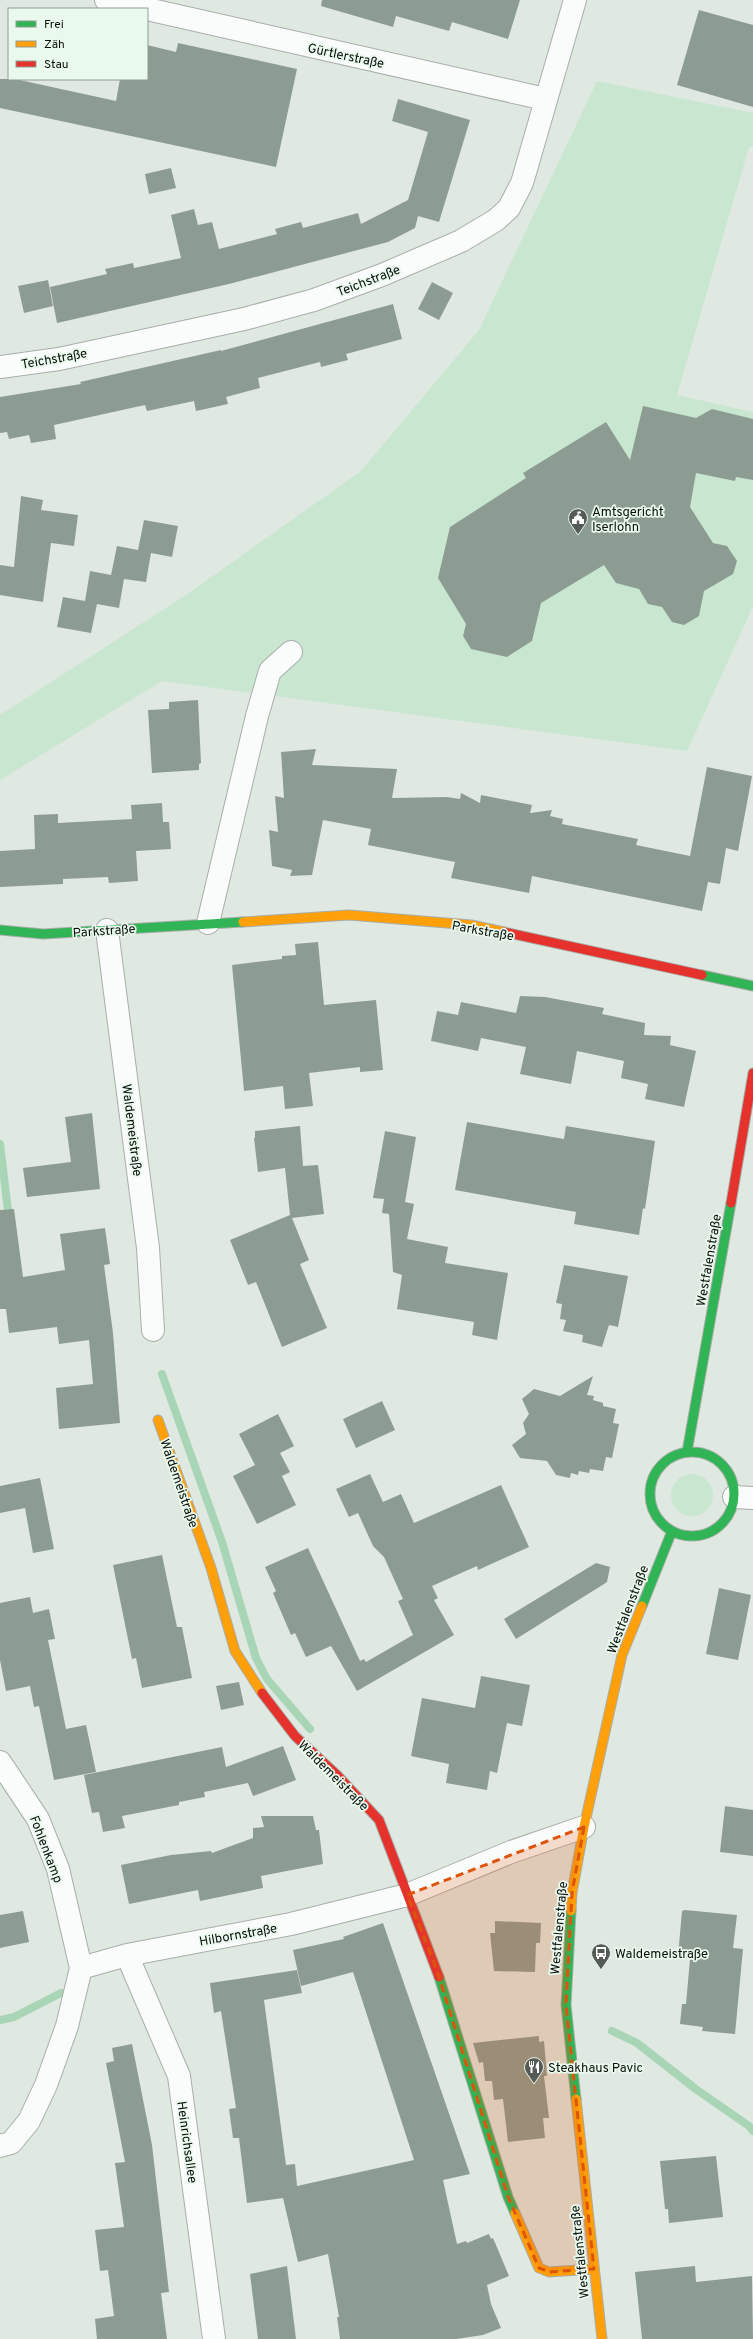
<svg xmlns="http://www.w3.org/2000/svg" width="753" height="2339" font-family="Overpass,sans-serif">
	<rect width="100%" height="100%" fill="#e0e8e2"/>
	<path fill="#c9e6d1" d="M 597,81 L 753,113 L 753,146 L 749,147 L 677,395 L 753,412 L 753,606 L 687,751 L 162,681 L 0,780 L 0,715 L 186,595 L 361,471 L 479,330 Z
		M671 1495a21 21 0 1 1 42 0a21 21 0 1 1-42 0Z"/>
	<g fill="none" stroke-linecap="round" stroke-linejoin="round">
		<path stroke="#a8d5b5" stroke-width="8" d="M 0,1144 L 9,1219
			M 162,1374 L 222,1542 L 256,1658 L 267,1679 L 310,1729
			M 0,2020 L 14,2017 L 61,1993
			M 612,2031 L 637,2043 L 697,2090 L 749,2126 L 753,2131"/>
	</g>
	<path fill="#8d9c92" d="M 322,0 L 520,0 L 508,39 L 452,22 L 449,31 L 396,16 L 393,27 L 321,6 Z
		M 699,10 L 753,25 L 753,107 L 677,85 Z
		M 178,43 L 297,69 L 276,167 L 0,108 L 0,79 L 15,79 L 116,101 L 120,79 L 147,79 L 147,45 L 176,52 Z
		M 398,99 L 470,120 L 439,222 L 418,216 L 415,228 L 388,242 L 229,284 L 57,323 L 50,287 L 107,274 L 105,269 L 133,263 L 134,268 L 181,258 L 171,215 L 194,209 L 198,225 L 212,222 L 219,249 L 277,234 L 275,229 L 301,222 L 303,228 L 358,213 L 361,224 L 408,200 L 428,132 L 392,121 Z
		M 171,168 L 176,188 L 149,194 L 145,174 Z
		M 48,280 L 53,306 L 24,313 L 18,286 Z
		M 432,282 L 453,293 L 439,320 L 418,309 Z
		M 393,304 L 402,339 L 346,354 L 348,360 L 321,367 L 320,362 L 258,378 L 260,388 L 226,397 L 228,404 L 196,411 L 194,401 L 147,411 L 145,405 L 54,425 L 56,439 L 31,443 L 29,435 L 9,439 L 7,432 L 0,433 L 0,397 L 81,384 L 80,382 L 221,350 L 221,351 Z
		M 643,406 L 696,418 L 712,409 L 753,419 L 753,480 L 736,477 L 735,481 L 696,473 L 690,507 L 713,543 L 727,546 L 737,561 L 733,574 L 704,591 L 699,616 L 684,625 L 672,622 L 662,607 L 648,604 L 639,589 L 616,583 L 604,565 L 541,603 L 532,641 L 507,657 L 471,649 L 463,636 L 466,624 L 438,578 L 450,527 L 526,478 L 523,473 L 606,422 L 630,460 Z
		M 21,496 L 43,500 L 41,510 L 78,515 L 74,546 L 51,543 L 43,602 L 0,595 L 0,565 L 14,567 Z
		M 144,520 L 178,526 L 172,557 L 151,553 L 146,582 L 124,579 L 119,608 L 97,604 L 91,633 L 57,627 L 63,597 L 85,601 L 90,571 L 111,575 L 117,546 L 138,550 Z
		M 198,700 L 201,763 L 199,764 L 199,770 L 152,773 L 148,710 L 169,709 L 169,702 Z
		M 316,749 L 312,765 L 397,769 L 392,798 L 447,797 L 460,799 L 461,793 L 480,803 L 481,795 L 532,805 L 530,813 L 552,810 L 550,816 L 563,819 L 562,824 L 638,839 L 636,845 L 690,856 L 707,767 L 752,776 L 738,851 L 726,848 L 720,884 L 708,882 L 702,911 L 532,876 L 529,893 L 451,878 L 455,862 L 368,845 L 371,829 L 323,820 L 312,875 L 290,876 L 292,870 L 272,866 L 269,830 L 278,832 L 275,796 L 284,798 L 281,752 Z
		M 162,803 L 163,822 L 169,822 L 171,849 L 136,851 L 138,881 L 109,883 L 108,877 L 63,879 L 63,884 L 0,887 L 0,851 L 35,849 L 34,815 L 58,814 L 58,823 L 132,819 L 131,805 Z
		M 318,942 L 324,1005 L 376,1000 L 383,1070 L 360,1072 L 360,1067 L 309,1073 L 313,1106 L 285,1109 L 283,1086 L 244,1091 L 232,965 L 282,959 L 282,956 L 296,955 L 295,944 Z
		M 520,996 L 545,997 L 604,1008 L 602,1014 L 645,1023 L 644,1035 L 671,1036 L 670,1045 L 696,1051 L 684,1107 L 645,1099 L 648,1084 L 621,1078 L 624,1061 L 577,1051 L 571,1084 L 520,1074 L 526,1047 L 481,1038 L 478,1051 L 431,1041 L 437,1011 L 458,1015 L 461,1002 L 516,1013 Z
		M 92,1113 L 100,1189 L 27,1197 L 23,1168 L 71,1162 L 65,1117 Z
		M 467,1122 L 564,1139 L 566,1126 L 655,1141 L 645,1209 L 643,1208 L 639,1235 L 574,1224 L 576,1212 L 455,1190 Z
		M 300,1126 L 303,1166 L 318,1165 L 324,1214 L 292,1218 L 309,1260 L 300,1264 L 327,1328 L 282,1347 L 256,1282 L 248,1285 L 230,1240 L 290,1215 L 285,1168 L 258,1172 L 254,1138 L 255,1138 L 255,1131 Z
		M 385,1131 L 416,1137 L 405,1202 L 414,1204 L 407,1239 L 448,1247 L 445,1263 L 508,1273 L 497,1340 L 472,1335 L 474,1322 L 397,1309 L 402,1275 L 393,1272 L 389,1214 L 382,1213 L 384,1199 L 373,1198 Z
		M 14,1209 L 23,1277 L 65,1270 L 60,1234 L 105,1228 L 110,1264 L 104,1265 L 113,1333 L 120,1423 L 59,1429 L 56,1388 L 93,1384 L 89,1340 L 59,1344 L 57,1327 L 9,1333 L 6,1309 L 0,1309 L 0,1210 Z
		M 564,1265 L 628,1276 L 618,1327 L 609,1325 L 602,1347 L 582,1342 L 583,1335 L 563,1331 L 566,1320 L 560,1319 L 562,1304 L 556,1303 Z
		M 593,1376 L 587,1395 L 594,1396 L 593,1400 L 603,1403 L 603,1406 L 616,1409 L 613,1423 L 619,1424 L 612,1458 L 606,1457 L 603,1471 L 590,1469 L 589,1473 L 579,1471 L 578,1475 L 571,1473 L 570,1478 L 556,1475 L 547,1461 L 520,1458 L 512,1445 L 526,1434 L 523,1423 L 529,1414 L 522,1399 L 534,1389 L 560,1396 Z
		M 382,1401 L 395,1430 L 356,1448 L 343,1419 Z
		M 278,1414 L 294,1446 L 280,1453 L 290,1472 L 282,1476 L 296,1505 L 257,1524 L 233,1476 L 255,1465 L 239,1434 Z
		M 370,1474 L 383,1502 L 401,1494 L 414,1523 L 501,1485 L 529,1547 L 478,1570 L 477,1566 L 432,1586 L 438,1598 L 434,1600 L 454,1635 L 357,1691 L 331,1646 L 306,1657 L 295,1633 L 291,1635 L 273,1593 L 276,1591 L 265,1567 L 308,1548 L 360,1661 L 364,1659 L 366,1662 L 413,1635 L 398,1601 L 403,1599 L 384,1557 L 373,1546 L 358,1513 L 349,1517 L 336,1489 Z
		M 40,1478 L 54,1549 L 33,1553 L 25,1508 L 0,1513 L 0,1486 Z
		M 162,1555 L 177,1627 L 182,1627 L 192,1678 L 142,1688 L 136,1658 L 132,1659 L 113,1565 Z
		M 596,1563 L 610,1567 L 607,1582 L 604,1584 L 516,1639 L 504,1619 Z
		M 719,1588 L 751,1595 L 738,1660 L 706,1654 Z
		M 30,1597 L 33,1613 L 49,1609 L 55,1639 L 48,1640 L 66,1729 L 86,1725 L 96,1772 L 54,1780 L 39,1706 L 34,1707 L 30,1686 L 6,1691 L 0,1660 L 0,1603 Z
		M 481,1676 L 530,1685 L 522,1726 L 507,1723 L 497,1773 L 490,1771 L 487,1790 L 446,1783 L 449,1764 L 411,1756 L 422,1698 L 475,1708 Z
		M 239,1682 L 244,1705 L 221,1710 L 216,1686 Z
		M 283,1746 L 296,1780 L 253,1796 L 248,1783 L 204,1792 L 205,1797 L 179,1802 L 179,1805 L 122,1816 L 125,1828 L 103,1832 L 99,1812 L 92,1813 L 84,1775 L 222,1747 L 226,1767 Z
		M 725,1806 L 753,1810 L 753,1856 L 720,1852 Z
		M 261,1816 L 313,1816 L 316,1830 L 319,1830 L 323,1864 L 261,1876 L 263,1888 L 200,1901 L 198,1890 L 129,1904 L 121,1865 L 171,1855 L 211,1851 L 212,1853 L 253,1838 L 253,1828 L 264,1827 Z
		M 685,1910 L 737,1915 L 733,1948 L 743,1949 L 735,2034 L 702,2031 L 703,2027 L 680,2024 L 682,2004 L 686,2004 L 690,1959 L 678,1956 L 682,1911 Z
		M 23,1911 L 29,1942 L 0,1948 L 0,1915 Z
		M 495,1921 L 541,1923 L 540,1943 L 536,1943 L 535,1972 L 494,1971 L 490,1933 L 495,1933 Z
		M 383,1923 L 470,2174 L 443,2180 L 457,2244 L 466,2241 L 467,2243 L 489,2234 L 491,2239 L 493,2238 L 509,2276 L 487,2285 L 491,2304 L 501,2328 L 483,2335 L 456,2339 L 340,2339 L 337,2317 L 339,2317 L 328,2254 L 298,2262 L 283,2198 L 247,2203 L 239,2138 L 233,2138 L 229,2109 L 236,2108 L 221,2011 L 214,2013 L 210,1983 L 297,1970 L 302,1993 L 264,2000 L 286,2165 L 295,2164 L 297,2186 L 414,2160 L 353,1972 L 301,1986 L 293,1950 L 344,1939 L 343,1937 Z
		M 539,2036 L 539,2042 L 544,2041 L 547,2076 L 544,2076 L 549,2118 L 543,2118 L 545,2138 L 508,2142 L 503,2099 L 494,2100 L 492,2081 L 485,2081 L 483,2062 L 479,2063 L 473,2043 Z
		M 132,2044 L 152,2145 L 169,2292 L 161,2293 L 167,2339 L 97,2339 L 95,2319 L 114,2316 L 108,2270 L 100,2271 L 95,2230 L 124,2227 L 115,2163 L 125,2162 L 106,2063 L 114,2061 L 112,2048 Z
		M 716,2156 L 723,2217 L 669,2223 L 668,2209 L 665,2209 L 660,2161 Z
		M 287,2266 L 296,2339 L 258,2339 L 250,2274 Z
		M 695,2266 L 696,2282 L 752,2276 L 753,2339 L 642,2339 L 635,2272 Z"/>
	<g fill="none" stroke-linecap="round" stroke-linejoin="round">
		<defs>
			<path id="street" d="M 106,0 L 145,9
				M 147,9 L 545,99
				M 0,367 L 59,359 L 244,319 L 314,300 L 382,275 L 461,241 L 496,220 L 509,208 L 522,183 L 575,0
				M 208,923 L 257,716 L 270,671 L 291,652
				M 107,930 L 148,1248 L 153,1330
				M 734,1497 L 753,1498
				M 0,1762 L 38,1819 L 58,1869 L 81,1968 L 67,2026 L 46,2085 L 29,2121 L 11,2143 L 0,2146
				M 127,1955 L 179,2076 L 214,2339
				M 81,1968 L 127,1955 L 291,1924 L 407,1895 L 511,1852 L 584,1827"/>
			<path id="fast" d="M 0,930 L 43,934 L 243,922
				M 702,975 L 753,986
				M 687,1452 L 731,1203
				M650 1494a42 42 0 1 1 84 0a42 42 0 1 1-84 0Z
				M 642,1606 L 672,1531
				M 571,1911 L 566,2005 L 576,2099
				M 439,1977 L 508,2197 L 515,2213"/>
			<path id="slow" d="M 243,922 L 349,915 L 471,925 L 504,932
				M 158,1420 L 211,1568 L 235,1651 L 262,1693
				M 571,1911 L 572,1893 L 584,1827 L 622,1655 L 642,1606
				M 576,2099 L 602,2339
				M 515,2213 L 539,2268 L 549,2272 L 594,2269"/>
			<path id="jam" d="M 504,932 L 702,975
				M 731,1203 L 753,1073
				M 262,1693 L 295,1736 L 337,1775 L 379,1820 L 439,1977"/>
		</defs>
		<use href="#street" stroke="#a8aea9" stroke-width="24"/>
		<use href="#fast" stroke="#a8aea9" stroke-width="11"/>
		<use href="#slow" stroke="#a8aea9" stroke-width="11"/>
		<use href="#jam" stroke="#a8aea9" stroke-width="11"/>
		<use href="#street" stroke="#fafcfb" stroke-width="22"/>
		<use href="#fast" stroke="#30b455" stroke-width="9"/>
		<use href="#slow" stroke="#ff9f0a" stroke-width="9"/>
		<use href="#jam" stroke="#e5322d" stroke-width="9"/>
	</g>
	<path fill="#dd550c" fill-opacity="0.2" stroke="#dd550c" stroke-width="3" stroke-dasharray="8 5" stroke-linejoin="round" d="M 584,1827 L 572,1893 L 566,2005 L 594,2269 L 549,2272 L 539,2268 L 508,2197 L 436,1968 L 407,1895 Z"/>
	<defs>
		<symbol id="civic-pin" viewBox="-11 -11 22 30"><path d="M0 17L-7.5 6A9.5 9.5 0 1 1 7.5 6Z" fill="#545a56" stroke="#eaf9ed"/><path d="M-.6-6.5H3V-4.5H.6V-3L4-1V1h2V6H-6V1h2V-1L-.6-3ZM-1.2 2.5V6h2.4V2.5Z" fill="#fff"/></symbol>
		<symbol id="bus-pin" viewBox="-11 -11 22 30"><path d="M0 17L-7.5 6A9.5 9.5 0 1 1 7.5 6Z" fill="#545a56" stroke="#eaf9ed"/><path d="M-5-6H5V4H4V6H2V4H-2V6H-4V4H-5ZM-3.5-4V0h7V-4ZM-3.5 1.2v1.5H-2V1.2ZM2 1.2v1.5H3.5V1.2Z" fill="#fff"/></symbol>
		<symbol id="restaurant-pin" viewBox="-11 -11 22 30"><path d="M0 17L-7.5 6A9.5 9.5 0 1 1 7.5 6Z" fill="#545a56" stroke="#eaf9ed"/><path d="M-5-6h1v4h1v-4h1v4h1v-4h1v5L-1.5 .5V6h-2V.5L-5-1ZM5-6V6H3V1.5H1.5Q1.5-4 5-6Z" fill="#fff"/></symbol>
	</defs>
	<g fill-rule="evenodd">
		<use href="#civic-pin" x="567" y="507" width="22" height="30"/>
		<use href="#bus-pin" x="590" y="1942" width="22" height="30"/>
		<use href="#restaurant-pin" x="523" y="2056" width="22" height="30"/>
	</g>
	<g text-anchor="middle" stroke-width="3.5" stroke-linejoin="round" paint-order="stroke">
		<g font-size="13" fill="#090e0b" stroke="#eaf9ed">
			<text transform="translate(346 55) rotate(12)" y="5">Gürtlerstraße</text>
			<text transform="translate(368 280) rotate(-21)" y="5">Teichstraße</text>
			<text transform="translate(54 358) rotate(-10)" y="5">Teichstraße</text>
			<text transform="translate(104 930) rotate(-4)" y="5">Parkstraße</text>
			<text transform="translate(483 930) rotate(10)" y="5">Parkstraße</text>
			<text transform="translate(133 1130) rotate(83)" y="5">Waldemeistraße</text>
			<text transform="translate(708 1260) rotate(-80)" y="5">Westfalenstraße</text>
			<text transform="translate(180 1483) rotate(71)" y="5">Waldemeistraße</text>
			<text transform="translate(627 1609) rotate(-69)" y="5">Westfalenstraße</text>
			<text transform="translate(334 1775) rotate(45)" y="5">Waldemeistraße</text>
			<text transform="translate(47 1849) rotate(69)" y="5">Fohlenkamp</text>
			<text transform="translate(558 1928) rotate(-85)" y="5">Westfalenstraße</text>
			<text transform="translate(238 1934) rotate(-10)" y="5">Hilbornstraße</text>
			<text transform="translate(188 2142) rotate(82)" y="5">Heinrichsallee</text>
			<text transform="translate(579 2252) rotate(-96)" y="5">Westfalenstraße</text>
		</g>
		<g font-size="13" fill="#090e0b" stroke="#eaf9ed" text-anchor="start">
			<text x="592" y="516">Amtsgericht<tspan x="592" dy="15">Iserlohn</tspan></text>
			<text x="615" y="1958">Waldemeistraße</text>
			<text x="548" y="2072">Steakhaus Pavic</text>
		</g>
	</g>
	<rect x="8" y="8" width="140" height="72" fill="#eaf9ed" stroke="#909b93"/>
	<rect x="16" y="21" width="20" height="6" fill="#30b455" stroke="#909b93"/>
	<text x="44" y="28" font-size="12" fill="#090e0b">Frei</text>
	<rect x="16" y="41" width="20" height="6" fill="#ff9f0a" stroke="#909b93"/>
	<text x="44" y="48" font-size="12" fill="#090e0b">Zäh</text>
	<rect x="16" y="61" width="20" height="6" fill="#e5322d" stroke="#909b93"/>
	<text x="44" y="68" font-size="12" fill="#090e0b">Stau</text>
</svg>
